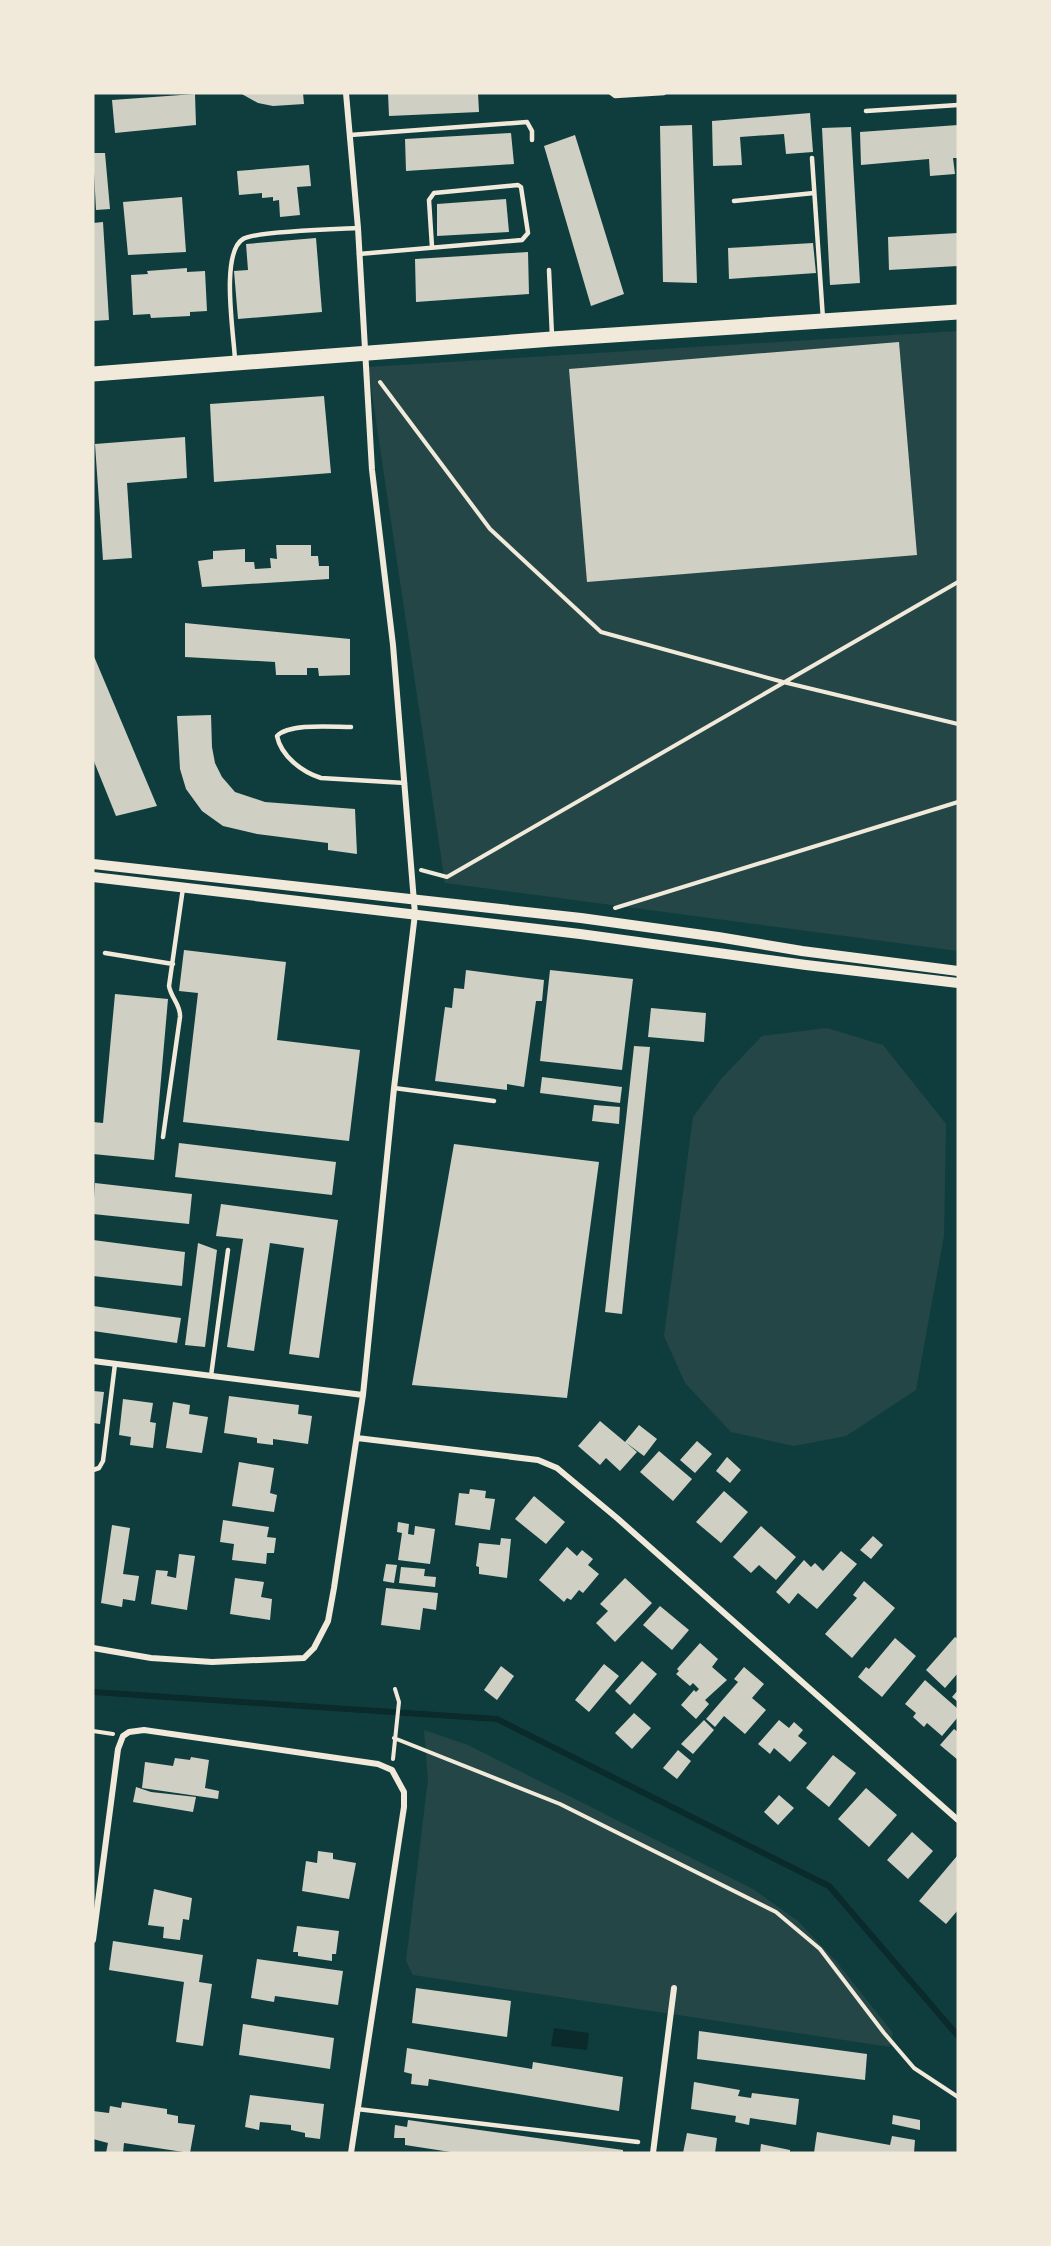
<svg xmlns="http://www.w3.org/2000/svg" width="1051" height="2246" font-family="Barlow,sans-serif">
	<rect width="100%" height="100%" fill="#0f3d3e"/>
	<path fill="#244646" d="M 958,331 L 958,951 L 445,883 L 368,367 Z
		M 827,1028 L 883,1045 L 946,1124 L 944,1236 L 916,1390 L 846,1436 L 794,1446 L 731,1432 L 685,1383 L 664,1336 L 693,1117 L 721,1079 L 762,1036 Z
		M 424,1730 L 468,1745 L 753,1889 L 798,1921 L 835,1960 L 893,2033 L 890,2047 L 413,1975 L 406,1961 L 428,1779 Z"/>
	<path fill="#0a2a2b" d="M 554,2028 L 589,2033 L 587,2050 L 551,2046 Z"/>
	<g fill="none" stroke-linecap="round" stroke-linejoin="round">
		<path stroke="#0a2a2b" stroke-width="6" d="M 93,1692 L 497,1719 L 829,1886 L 958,2036"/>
	</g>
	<path fill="#cfcfc3" d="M 240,93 L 303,93 L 304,104 L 273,106 L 258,103 Z
		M 388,93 L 478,93 L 479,112 L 389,116 Z
		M 195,94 L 196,125 L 115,133 L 112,100 Z
		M 810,113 L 813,152 L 786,154 L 784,134 L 740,137 L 742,165 L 713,166 L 712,121 Z
		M 692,125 L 697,283 L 663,282 L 660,126 Z
		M 958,125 L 958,158 L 953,158 L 955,174 L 930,176 L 929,159 L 861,165 L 860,132 Z
		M 851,127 L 860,283 L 830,285 L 822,128 Z
		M 511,133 L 514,164 L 406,171 L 405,139 Z
		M 575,135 L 624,294 L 591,306 L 544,146 Z
		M 93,153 L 105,153 L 110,209 L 96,210 Z
		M 309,165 L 311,186 L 297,187 L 300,215 L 280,217 L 279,200 L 273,201 L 273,197 L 262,198 L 262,193 L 239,195 L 237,171 Z
		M 182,197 L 186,252 L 128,255 L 123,202 Z
		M 506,199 L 509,232 L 437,236 L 437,204 Z
		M 103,222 L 109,320 L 93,321 L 93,223 Z
		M 958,233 L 958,266 L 889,270 L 888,237 Z
		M 316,238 L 322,312 L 238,319 L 234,271 L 248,270 L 246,244 Z
		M 813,243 L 816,273 L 729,279 L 728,248 Z
		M 528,252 L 529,294 L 416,302 L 415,259 Z
		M 187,268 L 187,272 L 205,271 L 207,311 L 190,312 L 190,316 L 151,318 L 150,314 L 133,315 L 131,275 L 148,274 L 147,271 Z
		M 899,342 L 917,555 L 587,582 L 569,369 Z
		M 324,396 L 331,473 L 214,482 L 210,404 Z
		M 185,437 L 187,478 L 127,483 L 132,558 L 103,560 L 95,444 Z
		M 276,545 L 311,545 L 311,556 L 318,556 L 319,566 L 329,566 L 329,579 L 202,587 L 198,561 L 213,559 L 213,551 L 245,549 L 245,562 L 254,562 L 255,569 L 271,568 L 270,558 L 277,559 Z
		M 185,623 L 350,639 L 350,675 L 319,676 L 318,668 L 307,668 L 307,675 L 276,675 L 275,662 L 185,657 Z
		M 93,654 L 157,806 L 116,816 L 93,759 Z
		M 211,715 L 212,747 L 215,763 L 222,777 L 235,792 L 265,802 L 355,809 L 357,854 L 328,850 L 328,843 L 257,834 L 223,826 L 202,811 L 186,789 L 180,769 L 177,716 Z
		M 184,950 L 286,962 L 277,1040 L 360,1050 L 349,1141 L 183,1122 L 198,993 L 179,991 Z
		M 466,970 L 544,980 L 542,1001 L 536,1001 L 524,1087 L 507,1084 L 507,1090 L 435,1081 L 445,1007 L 452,1008 L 454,988 L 464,989 Z
		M 550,970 L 633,979 L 622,1070 L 540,1061 Z
		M 115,994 L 168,999 L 154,1160 L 93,1154 L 93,1122 L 103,1123 Z
		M 651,1008 L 706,1013 L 704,1042 L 648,1037 Z
		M 634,1046 L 650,1047 L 622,1314 L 605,1312 Z
		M 542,1077 L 622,1087 L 620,1103 L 540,1093 Z
		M 594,1105 L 620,1107 L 619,1124 L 592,1121 Z
		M 179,1143 L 336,1162 L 332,1195 L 175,1177 Z
		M 454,1144 L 599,1162 L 567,1398 L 412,1385 Z
		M 95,1183 L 192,1194 L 189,1224 L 93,1214 Z
		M 221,1204 L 338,1220 L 319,1358 L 289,1354 L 304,1248 L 270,1243 L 254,1351 L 227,1347 L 243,1239 L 216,1236 Z
		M 93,1240 L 185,1252 L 182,1286 L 93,1276 Z
		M 198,1243 L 217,1250 L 205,1347 L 185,1345 Z
		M 93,1306 L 181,1318 L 177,1343 L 93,1331 Z
		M 93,1391 L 104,1392 L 100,1424 L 93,1423 Z
		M 229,1396 L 299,1405 L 298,1414 L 312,1416 L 308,1444 L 273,1439 L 273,1445 L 257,1443 L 257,1438 L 224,1433 Z
		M 123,1399 L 153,1403 L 150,1422 L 156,1423 L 153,1448 L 130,1445 L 131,1437 L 119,1435 Z
		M 173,1402 L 190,1405 L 189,1414 L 208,1417 L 202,1453 L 166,1448 Z
		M 600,1421 L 637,1452 L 620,1471 L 606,1458 L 600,1465 L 578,1446 Z
		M 639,1425 L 657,1439 L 644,1456 L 625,1442 Z
		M 697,1441 L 712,1454 L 695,1473 L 680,1460 Z
		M 659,1451 L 692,1479 L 673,1501 L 640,1472 Z
		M 727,1457 L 741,1470 L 730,1483 L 716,1471 Z
		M 239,1462 L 274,1468 L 270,1493 L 277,1495 L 274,1512 L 232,1506 Z
		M 470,1489 L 486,1491 L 485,1498 L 495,1499 L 490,1530 L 455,1525 L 459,1493 L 469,1494 Z
		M 724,1491 L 748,1512 L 721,1543 L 696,1522 Z
		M 534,1496 L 565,1522 L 546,1544 L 515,1519 Z
		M 223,1520 L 269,1527 L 267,1537 L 276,1538 L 274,1553 L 267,1553 L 266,1564 L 232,1560 L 234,1544 L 220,1542 Z
		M 398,1522 L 409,1524 L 408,1534 L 414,1535 L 415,1526 L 435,1529 L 430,1564 L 398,1560 L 402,1533 L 397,1532 Z
		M 112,1525 L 130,1528 L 123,1574 L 139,1576 L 135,1601 L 123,1599 L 122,1607 L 101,1603 Z
		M 761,1526 L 796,1557 L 776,1580 L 759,1565 L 751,1573 L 733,1557 Z
		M 873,1536 L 883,1545 L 871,1559 L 860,1550 Z
		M 501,1538 L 511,1539 L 507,1578 L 479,1574 L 479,1567 L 476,1566 L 479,1543 L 500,1545 Z
		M 567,1547 L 577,1556 L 582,1550 L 593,1559 L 588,1565 L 599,1574 L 583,1593 L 579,1590 L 571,1600 L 567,1598 L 564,1602 L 539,1580 Z
		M 841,1551 L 857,1564 L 817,1609 L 798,1593 L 789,1604 L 776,1592 L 804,1560 L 811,1567 L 815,1563 L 823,1571 Z
		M 179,1554 L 195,1556 L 187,1610 L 151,1604 L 156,1570 L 168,1571 L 167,1576 L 176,1578 Z
		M 386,1564 L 397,1565 L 394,1583 L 383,1581 Z
		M 401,1567 L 425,1569 L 424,1576 L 436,1577 L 435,1587 L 399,1583 Z
		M 235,1578 L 264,1582 L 261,1597 L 272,1599 L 270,1620 L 230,1614 Z
		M 625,1578 L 652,1603 L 615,1642 L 596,1623 L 608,1611 L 600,1604 Z
		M 864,1581 L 895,1608 L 852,1658 L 825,1634 L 857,1598 L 853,1595 Z
		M 386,1588 L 438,1593 L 436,1610 L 423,1608 L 420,1630 L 381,1625 Z
		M 660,1606 L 689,1630 L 672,1650 L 643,1625 Z
		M 955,1637 L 958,1639 L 958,1673 L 945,1688 L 926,1670 Z
		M 895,1638 L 916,1656 L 882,1697 L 858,1677 L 866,1667 L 869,1669 Z
		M 700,1643 L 718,1659 L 712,1667 L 727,1680 L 705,1700 L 709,1704 L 696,1719 L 681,1705 L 694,1690 L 696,1692 L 699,1689 L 693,1683 L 690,1686 L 676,1674 L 679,1671 L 677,1669 Z
		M 642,1661 L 657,1674 L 630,1705 L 615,1691 Z
		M 604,1664 L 619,1676 L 589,1712 L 575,1700 Z
		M 501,1666 L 514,1676 L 497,1700 L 484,1690 Z
		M 744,1667 L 764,1684 L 752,1698 L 766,1710 L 745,1734 L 724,1716 L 715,1727 L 706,1719 L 738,1682 L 734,1679 Z
		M 925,1680 L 958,1709 L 958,1717 L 942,1736 L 927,1723 L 924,1727 L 913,1717 L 916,1713 L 905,1704 Z
		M 958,1690 L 958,1702 L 952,1697 Z
		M 634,1713 L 651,1728 L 632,1749 L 615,1733 Z
		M 704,1720 L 714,1730 L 693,1754 L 681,1744 Z
		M 779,1720 L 789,1728 L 794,1722 L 803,1730 L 798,1736 L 807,1743 L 790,1762 L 774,1748 L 770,1754 L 758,1744 Z
		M 954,1729 L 958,1732 L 958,1760 L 940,1745 Z
		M 678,1750 L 691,1761 L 677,1779 L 663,1768 Z
		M 833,1755 L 856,1773 L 829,1807 L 806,1788 Z
		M 191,1757 L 209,1760 L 205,1788 L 219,1791 L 218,1799 L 142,1788 L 145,1762 L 173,1766 L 175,1758 L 190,1760 Z
		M 136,1787 L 151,1792 L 196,1797 L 193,1812 L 133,1802 Z
		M 866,1788 L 897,1815 L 869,1847 L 838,1819 Z
		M 779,1795 L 794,1808 L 778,1825 L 764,1812 Z
		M 912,1832 L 933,1851 L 908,1879 L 887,1860 Z
		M 318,1851 L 333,1853 L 333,1859 L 356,1863 L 349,1899 L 302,1891 L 306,1861 L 317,1863 Z
		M 957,1856 L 958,1910 L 946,1924 L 919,1901 Z
		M 154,1889 L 192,1898 L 189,1920 L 183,1919 L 180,1940 L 163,1938 L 164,1927 L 148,1925 Z
		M 297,1926 L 339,1931 L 336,1954 L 332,1954 L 332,1961 L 298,1956 L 298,1952 L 293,1952 Z
		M 113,1941 L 203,1955 L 199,1982 L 212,1984 L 203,2046 L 176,2042 L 184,1982 L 109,1970 Z
		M 257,1959 L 343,1971 L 338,2005 L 275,1996 L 274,2002 L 251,1998 Z
		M 416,1988 L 511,2001 L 507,2037 L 412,2023 Z
		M 243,2024 L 334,2038 L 330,2069 L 239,2055 Z
		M 699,2031 L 867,2054 L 865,2080 L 697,2059 Z
		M 407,2048 L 532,2069 L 533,2062 L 623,2077 L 619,2111 L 429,2079 L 428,2086 L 411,2084 L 412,2074 L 404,2072 Z
		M 694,2082 L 740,2090 L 738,2096 L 751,2098 L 752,2093 L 799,2099 L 796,2125 L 750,2118 L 749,2125 L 735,2122 L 736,2116 L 691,2109 Z
		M 250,2095 L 324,2104 L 320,2139 L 305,2137 L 305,2133 L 291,2130 L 291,2125 L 260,2122 L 259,2130 L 245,2127 Z
		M 122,2102 L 167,2109 L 167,2114 L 178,2116 L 178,2123 L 195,2125 L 190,2153 L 124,2143 L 123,2153 L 106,2153 L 108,2143 L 93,2139 L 93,2111 L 109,2113 L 110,2106 L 121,2108 Z
		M 893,2115 L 920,2120 L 920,2130 L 892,2124 Z
		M 408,2120 L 623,2150 L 623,2153 L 457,2153 L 405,2145 L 405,2138 L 394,2138 L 395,2125 L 407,2127 Z
		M 817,2132 L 890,2145 L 892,2136 L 915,2140 L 914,2153 L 814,2153 Z
		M 687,2133 L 717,2138 L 715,2153 L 683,2153 Z
		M 761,2144 L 790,2150 L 790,2153 L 760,2153 Z"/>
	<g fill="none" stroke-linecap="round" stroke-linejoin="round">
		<path stroke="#f1e9da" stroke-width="4" d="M 380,382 L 490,529 L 601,632 L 783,682 L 958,724
			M 421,870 L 447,877 L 958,582
			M 615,908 L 958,802
			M 93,1731 L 113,1734
			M 394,1738 L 560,1804 L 776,1912 L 820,1949 L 884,2033 L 914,2068 L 958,2097
			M 393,1759 L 399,1702 L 395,1689"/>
		<path stroke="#f1e9da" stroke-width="4.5" d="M 611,93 L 615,96 L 664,93
			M 866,111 L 958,105
			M 350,135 L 527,122 L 532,131 L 532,140
			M 812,158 L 823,319
			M 734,201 L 814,193
			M 359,254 L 522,240 L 528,233 L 521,187 L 518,185 L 434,193 L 429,200 L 432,247
			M 549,270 L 552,336
			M 235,360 C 234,335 220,253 243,239 C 256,231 337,229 358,228
			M 351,727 C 332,727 290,723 277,736 C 281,756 302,772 321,778 L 405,783
			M 105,953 L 173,964
			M 394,1088 L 494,1101
			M 163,1137 L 180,1017 C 181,1005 171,998 169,986 L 183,888
			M 211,1376 L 228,1250
			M 93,1470 L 99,1468 L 103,1461 L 115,1364
			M 357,2109 L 638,2142"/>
		<path stroke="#f1e9da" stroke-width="6" d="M 93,1361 L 363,1395
			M 357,1438 L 538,1460 L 557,1468 L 617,1518 L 958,1820
			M 93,1648 L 151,1658 L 212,1662 L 304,1658 L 314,1648 L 328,1621 L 334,1588 L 363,1395 L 394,1088 L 415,914 L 393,645 L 372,470 L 358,228 L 346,93
			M 93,1940 L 118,1749 L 123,1736 L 129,1732 L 144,1730 L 378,1764 L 392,1770 L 404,1792 L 404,1807 L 351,2153
			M 653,2153 L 674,1988"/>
		<path stroke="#f1e9da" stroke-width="10" d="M 93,864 L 581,918 L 718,937 L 802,951 L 958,971
			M 93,877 L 580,934 L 806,965 L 958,983"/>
		<path stroke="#f1e9da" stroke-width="15" d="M 93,374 L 552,339 L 958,312"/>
	</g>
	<rect width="1051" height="2246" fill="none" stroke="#f1e9da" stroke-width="189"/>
</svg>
